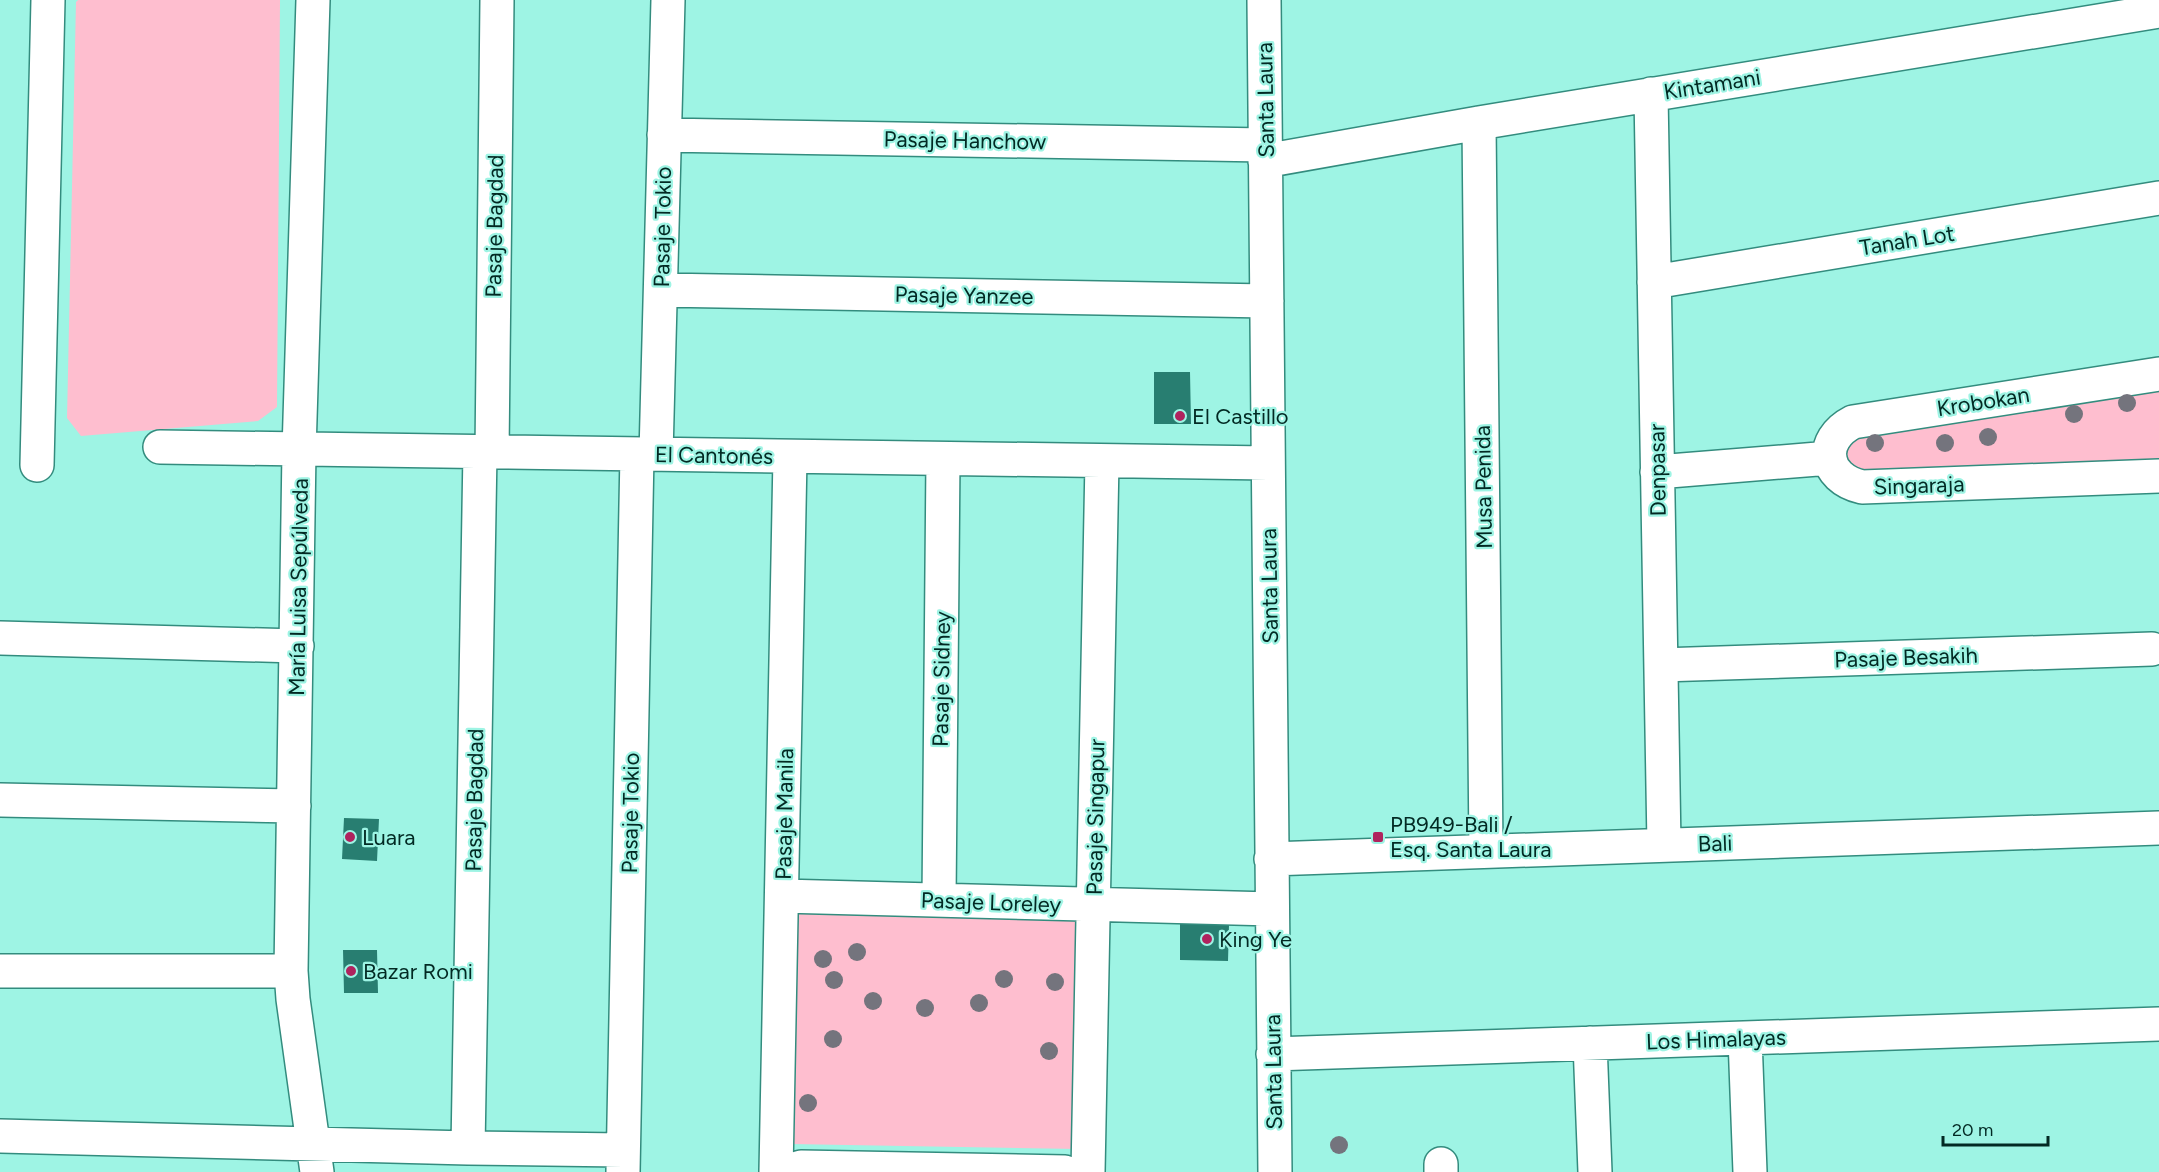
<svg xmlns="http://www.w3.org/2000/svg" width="2159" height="1172" font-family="Figtree,sans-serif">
	<rect width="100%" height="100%" fill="#9ef4e4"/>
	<path fill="#febecf" d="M 78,0 L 280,0 L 277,407 L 258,421 L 81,436 L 67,418 L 76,2 Z
		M 2159,381 L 2159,462 L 1880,472 L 1851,468 L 1842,445 L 1850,435 Z
		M 794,907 L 1082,912 L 1079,1149 L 790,1144 Z"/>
	<path fill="#287e71" d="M 1154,372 L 1190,372 L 1191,424 L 1154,424 Z
		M 344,818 L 379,819 L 377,861 L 342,859 Z
		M 1180,923 L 1229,925 L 1228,961 L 1180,960 Z
		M 343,950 L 377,950 L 378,993 L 344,993 Z"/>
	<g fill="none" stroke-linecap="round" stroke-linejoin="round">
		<defs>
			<path id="minor" d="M 313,0 L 299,451 L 291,971 L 293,999 L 317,1172
				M 1264,0 L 1275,1172
				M 1651,94 L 1664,845
				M 1479,123 L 1486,851
				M 664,135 L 1265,145
				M 1265,161 L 1479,123 L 2159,11
				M 1654,282 L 2159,198
				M 661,290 L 1267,301
				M 2159,374 L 1853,422 C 1818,440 1823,478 1862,487 L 2159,476
				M 160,447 L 1268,463
				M 492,452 L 497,0
				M 656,454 L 668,0
				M 37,465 L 48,0
				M 1657,472 L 1830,458
				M 0,638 L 297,646
				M 1661,665 L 2152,649
				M 0,800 L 294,806
				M 1271,859 L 2159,828
				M 782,896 L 1272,909
				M 939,900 L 943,459
				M 0,971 L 291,971
				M 1745,1038 L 1750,1172
				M 1590,1043 L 1595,1172
				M 1273,1054 L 2159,1024
				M 0,1136 L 468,1148 L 623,1150
				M 468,1148 L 480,452
				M 1441,1164 L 1441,1172
				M 623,1172 L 637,454
				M 776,1172 L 790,457
				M 784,1172 L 801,1167 L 1065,1172
				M 1088,1172 L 1102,461"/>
		</defs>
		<use href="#minor" stroke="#338c7e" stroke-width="36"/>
		<use href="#minor" stroke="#fff" stroke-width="33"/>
	</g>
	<g fill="#74747d">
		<circle cx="2127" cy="403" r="9"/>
		<circle cx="2074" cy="414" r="9"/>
		<circle cx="1988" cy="437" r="9"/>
		<circle cx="1875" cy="443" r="9"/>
		<circle cx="1945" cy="443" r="9"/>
		<circle cx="857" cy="952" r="9"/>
		<circle cx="823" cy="959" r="9"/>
		<circle cx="1004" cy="979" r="9"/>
		<circle cx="834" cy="980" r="9"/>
		<circle cx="1055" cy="982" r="9"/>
		<circle cx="873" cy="1001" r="9"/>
		<circle cx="979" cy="1003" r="9"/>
		<circle cx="925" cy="1008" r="9"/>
		<circle cx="833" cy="1039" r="9"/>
		<circle cx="1049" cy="1051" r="9"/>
		<circle cx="808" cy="1103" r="9"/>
		<circle cx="1339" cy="1145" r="9"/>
	</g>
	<g fill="#af235e" stroke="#9ef4e4" stroke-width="2">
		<circle cx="1180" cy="416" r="6"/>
		<circle cx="350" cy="837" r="6"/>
		<rect x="1372" y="831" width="12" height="12" rx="3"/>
		<circle cx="1207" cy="939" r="6"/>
		<circle cx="351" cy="971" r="6"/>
	</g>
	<g text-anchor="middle" stroke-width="4.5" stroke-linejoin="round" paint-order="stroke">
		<g font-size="22" fill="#022923" stroke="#9ef4e4">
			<text transform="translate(1712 84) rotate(-9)" y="8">Kintamani</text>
			<text transform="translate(1265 100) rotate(-91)" y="8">Santa Laura</text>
			<text transform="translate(965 140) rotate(1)" y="8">Pasaje Hanchow</text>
			<text transform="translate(494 226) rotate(-89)" y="8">Pasaje Bagdad</text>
			<text transform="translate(662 227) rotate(-89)" y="8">Pasaje Tokio</text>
			<text transform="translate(1907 240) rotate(-9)" y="8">Tanah Lot</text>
			<text transform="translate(964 295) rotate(1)" y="8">Pasaje Yanzee</text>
			<text transform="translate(1983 401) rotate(-9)" y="8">Krobokan</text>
			<text transform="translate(714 455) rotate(1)" y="8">El Cantonés</text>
			<text transform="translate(1657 470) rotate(-91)" y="8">Denpasar</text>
			<text transform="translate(1919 485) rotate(-2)" y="8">Singaraja</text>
			<text transform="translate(1483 487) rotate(-91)" y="8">Musa Penida</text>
			<text transform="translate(1269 586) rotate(-91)" y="8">Santa Laura</text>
			<text transform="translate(298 587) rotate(-89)" y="8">María Luisa Sepúlveda</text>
			<text transform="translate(1906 657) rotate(-2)" y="8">Pasaje Besakih</text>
			<text transform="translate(941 679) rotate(-89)" y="8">Pasaje Sidney</text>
			<text transform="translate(474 800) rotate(-89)" y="8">Pasaje Bagdad</text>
			<text transform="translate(630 813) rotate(-89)" y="8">Pasaje Tokio</text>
			<text transform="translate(784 814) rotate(-89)" y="8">Pasaje Manila</text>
			<text transform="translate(1095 817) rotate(-89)" y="8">Pasaje Singapur</text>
			<text transform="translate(1715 843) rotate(-2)" y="8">Bali</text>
			<text transform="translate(991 902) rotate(2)" y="8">Pasaje Loreley</text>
			<text transform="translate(1716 1039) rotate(-2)" y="8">Los Himalayas</text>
			<text transform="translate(1273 1072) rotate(-91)" y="8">Santa Laura</text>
		</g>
		<g font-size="22" fill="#022923" stroke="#9ef4e4" text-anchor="start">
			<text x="1192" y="424">El Castillo</text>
			<text x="1390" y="832">PB949-Bali /<tspan x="1390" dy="25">Esq. Santa Laura</tspan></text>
			<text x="362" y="845">Luara</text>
			<text x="1219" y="947">King Ye</text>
			<text x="363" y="979">Bazar Romi</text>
		</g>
	</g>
	<path d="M1943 1136v9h105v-9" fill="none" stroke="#022923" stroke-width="3"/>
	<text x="1952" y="1136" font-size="18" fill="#022923" stroke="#9ef4e4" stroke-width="4.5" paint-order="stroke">20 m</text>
</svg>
